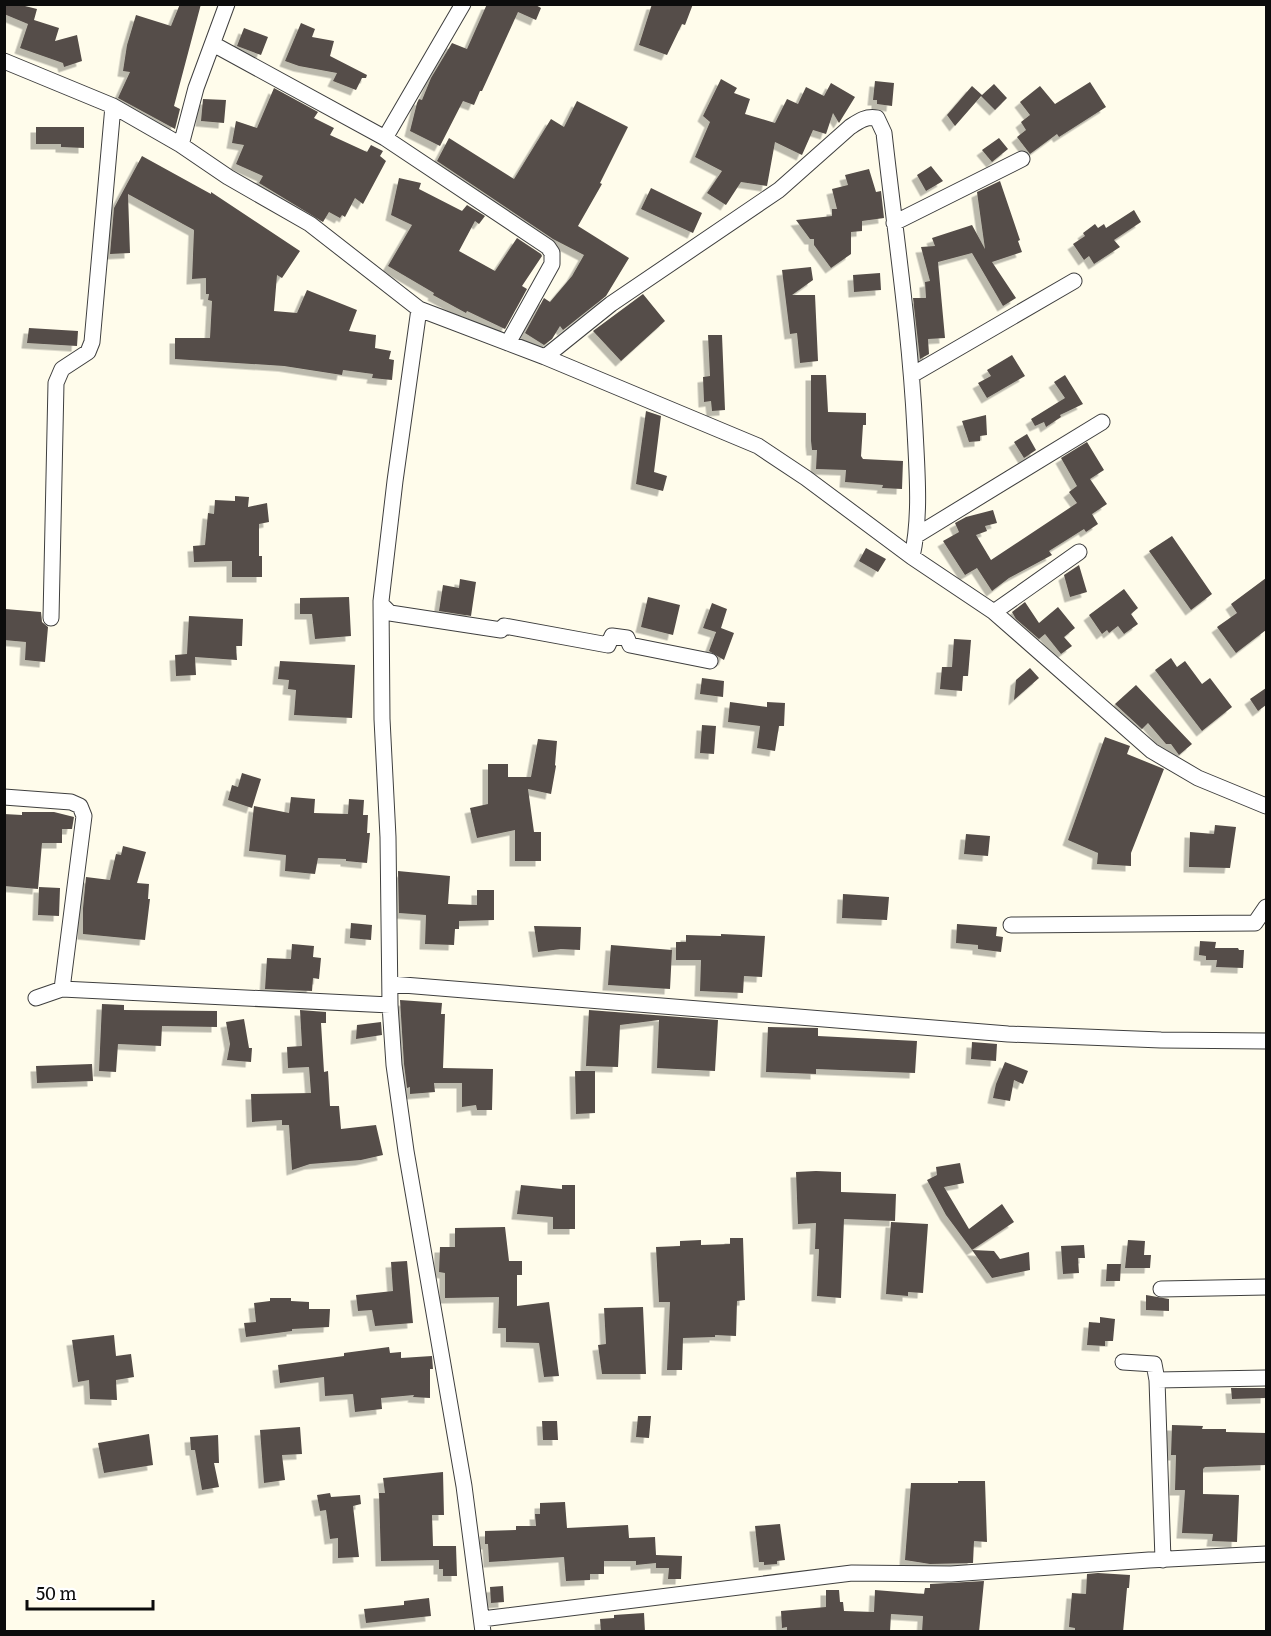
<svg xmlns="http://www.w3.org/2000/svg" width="1271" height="1636" font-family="Literata,serif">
	<defs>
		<filter id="shadow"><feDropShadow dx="-5.5" dy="5.5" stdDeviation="0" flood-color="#0004"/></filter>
	</defs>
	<rect width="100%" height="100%" fill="#fffceb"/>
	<path fill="#554d48" filter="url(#shadow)" d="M 4,4 L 17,4 L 37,9 L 34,20 L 59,28 L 55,41 L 77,35 L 82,61 L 64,67 L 63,63 L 20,48 L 28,24 L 4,14 Z
		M 180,4 L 201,4 L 174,106 L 180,109 L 175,129 L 118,98 L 130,72 L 123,71 L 127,45 L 136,15 L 171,26 Z
		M 487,4 L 534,4 L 541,8 L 536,20 L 518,12 L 482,91 L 480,91 L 474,105 L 463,101 L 440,146 L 410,131 L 417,103 L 419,99 L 422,100 L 431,78 L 452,43 L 467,49 Z
		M 652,4 L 693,4 L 685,25 L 682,24 L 667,55 L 639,45 Z
		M 301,23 L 315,29 L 312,37 L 334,41 L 330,56 L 367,75 L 366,78 L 362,78 L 356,90 L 333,81 L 337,73 L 299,66 L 285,61 Z
		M 244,28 L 268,37 L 261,55 L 237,46 Z
		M 721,79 L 737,88 L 734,93 L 750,99 L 745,114 L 775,123 L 787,99 L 798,104 L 806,87 L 824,96 L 831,83 L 855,97 L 839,123 L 833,113 L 826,134 L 813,130 L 802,155 L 775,142 L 767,186 L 741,182 L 726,205 L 707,193 L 722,171 L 695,157 L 710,122 L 703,116 Z
		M 875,81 L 894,83 L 892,106 L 877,104 L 877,100 L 873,100 Z
		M 1090,82 L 1106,107 L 1059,137 L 1057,134 L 1030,154 L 1017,137 L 1026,130 L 1021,122 L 1030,115 L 1020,102 L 1040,86 L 1055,104 Z
		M 994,84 L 1007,98 L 995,110 L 981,96 Z
		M 972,86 L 982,95 L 955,126 L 947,115 Z
		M 274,88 L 318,112 L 314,118 L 334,128 L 330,135 L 367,152 L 371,145 L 383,151 L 380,156 L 386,161 L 363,204 L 355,198 L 345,217 L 342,215 L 340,218 L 329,212 L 323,222 L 259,183 L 263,176 L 236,164 L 244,145 L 232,143 L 236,121 L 257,128 Z
		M 203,99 L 226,100 L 224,123 L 201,121 Z
		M 577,101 L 628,127 L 600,183 L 602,184 L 578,226 L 629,258 L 606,296 L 563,330 L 560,326 L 552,339 L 544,345 L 525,333 L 544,298 L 550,302 L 572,276 L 584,255 L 553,239 L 437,161 L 449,138 L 514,179 L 551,119 L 564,127 Z
		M 36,127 L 84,127 L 84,148 L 61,147 L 61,144 L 36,144 Z
		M 999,138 L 1008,149 L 992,162 L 982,150 Z
		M 142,156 L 211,194 L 211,192 L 300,251 L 282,278 L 277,275 L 274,311 L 297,313 L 307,290 L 357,310 L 349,331 L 376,335 L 375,348 L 391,351 L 389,359 L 394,360 L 392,380 L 372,378 L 373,374 L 343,370 L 342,375 L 284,366 L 175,359 L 175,338 L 210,338 L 212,301 L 208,300 L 209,294 L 206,294 L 206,278 L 192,279 L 194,230 L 128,194 L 130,253 L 110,254 L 114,208 Z
		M 931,166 L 943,181 L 926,191 L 917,175 Z
		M 869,169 L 876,192 L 881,191 L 884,218 L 862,221 L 862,231 L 851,232 L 851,254 L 831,268 L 814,245 L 814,239 L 810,239 L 796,220 L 832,216 L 832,209 L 837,209 L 832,189 L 848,185 L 845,175 Z
		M 399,178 L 421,183 L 419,189 L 462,211 L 467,205 L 485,216 L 479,224 L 475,221 L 459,251 L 495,271 L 517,238 L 541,254 L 542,256 L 522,286 L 527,289 L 505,329 L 467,311 L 466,313 L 433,295 L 434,293 L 388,266 L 412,225 L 391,215 Z
		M 1000,181 L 1020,240 L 1018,241 L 1022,252 L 992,262 L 1016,298 L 1003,306 L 972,253 L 938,262 L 945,338 L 928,339 L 929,354 L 920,359 L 913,298 L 926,298 L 925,282 L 930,281 L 921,247 L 935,246 L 932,238 L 972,225 L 985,249 L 977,192 Z
		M 651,188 L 702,213 L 693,233 L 641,209 Z
		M 1134,210 L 1141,222 L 1114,240 L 1120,247 L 1094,264 L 1089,256 L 1084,260 L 1073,244 L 1085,236 L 1083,233 L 1095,224 L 1098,228 L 1104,224 L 1106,228 Z
		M 811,267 L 813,280 L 792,295 L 815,295 L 818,361 L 800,363 L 797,333 L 790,334 L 782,270 Z
		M 880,273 L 881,290 L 854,292 L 853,275 Z
		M 643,294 L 665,321 L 621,361 L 593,331 Z
		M 29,328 L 78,331 L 77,346 L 27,343 Z
		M 708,335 L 722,335 L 725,410 L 712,411 L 711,401 L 704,402 L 703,377 L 710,376 Z
		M 1012,355 L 1025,376 L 987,398 L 978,383 L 991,376 L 987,370 Z
		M 811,375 L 826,375 L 828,412 L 866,413 L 866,425 L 863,425 L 861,456 L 863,459 L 903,461 L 902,489 L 882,488 L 883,485 L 845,482 L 846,470 L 816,469 L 817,450 L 812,450 L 811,441 Z
		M 1065,375 L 1083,404 L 1060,415 L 1061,417 L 1046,427 L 1044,422 L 1035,426 L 1031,419 L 1065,398 L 1054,382 Z
		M 646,411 L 661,416 L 654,472 L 667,476 L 663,491 L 636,484 Z
		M 986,415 L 987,435 L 980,436 L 980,441 L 969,442 L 962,421 Z
		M 1027,434 L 1036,450 L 1024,458 L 1014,442 Z
		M 1087,442 L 1104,470 L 1090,479 L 1107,504 L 1092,514 L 1098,524 L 1086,532 L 1084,529 L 1049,551 L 1052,555 L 1009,578 L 992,591 L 977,568 L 965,575 L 943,541 L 959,532 L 955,523 L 966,517 L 993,510 L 997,523 L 985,526 L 987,531 L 976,535 L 991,560 L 1077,503 L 1069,492 L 1077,486 L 1061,458 Z
		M 235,496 L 249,497 L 248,507 L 267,503 L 269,522 L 259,524 L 259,556 L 262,556 L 262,577 L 232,577 L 232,561 L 194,562 L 193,546 L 205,545 L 208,513 L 214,514 L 215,500 L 235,501 Z
		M 1172,536 L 1212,594 L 1191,610 L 1149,551 Z
		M 866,548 L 886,559 L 878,572 L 859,561 Z
		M 1079,565 L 1087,592 L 1070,597 L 1064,575 Z
		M 1266,578 L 1266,630 L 1236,653 L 1217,627 L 1237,613 L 1231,604 Z
		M 460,579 L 476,582 L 471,616 L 439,611 L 443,585 L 459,588 Z
		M 1124,589 L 1138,608 L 1131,614 L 1138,624 L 1124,634 L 1118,626 L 1109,633 L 1107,630 L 1102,634 L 1089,615 Z
		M 349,597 L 351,636 L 315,639 L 312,614 L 300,614 L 300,598 Z
		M 648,597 L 680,605 L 673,635 L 641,627 Z
		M 1025,602 L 1039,623 L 1058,607 L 1075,628 L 1064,637 L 1072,646 L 1061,654 L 1045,634 L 1039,639 L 1016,619 L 1012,612 Z
		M 712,603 L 727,609 L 721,628 L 734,633 L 724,660 L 709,651 L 716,632 L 703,628 Z
		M 5,609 L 41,612 L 42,622 L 48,627 L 45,662 L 25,660 L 26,642 L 4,640 Z
		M 189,616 L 243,619 L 242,646 L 236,646 L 237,660 L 195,657 L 196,675 L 176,676 L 175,655 L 187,654 Z
		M 954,639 L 971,640 L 968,676 L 963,676 L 962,691 L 940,689 L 942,667 L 952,667 Z
		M 1171,658 L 1177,667 L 1185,661 L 1202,684 L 1210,678 L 1232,707 L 1202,731 L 1155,670 Z
		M 280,661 L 355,665 L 352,718 L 294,715 L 296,690 L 288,689 L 289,680 L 278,679 Z
		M 1030,668 L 1039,678 L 1014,700 L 1016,680 Z
		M 702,678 L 724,681 L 723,697 L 700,694 Z
		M 1136,685 L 1192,744 L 1179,755 L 1171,744 L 1166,744 L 1148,723 L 1142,729 L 1115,704 Z
		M 1266,688 L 1266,705 L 1258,711 L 1250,699 Z
		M 730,702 L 767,707 L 767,702 L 785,703 L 784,726 L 779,726 L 775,751 L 757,748 L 760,726 L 728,722 Z
		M 702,725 L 716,726 L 714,754 L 700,753 Z
		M 1105,737 L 1130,746 L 1127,754 L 1164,769 L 1131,853 L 1131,866 L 1097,864 L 1098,853 L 1068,840 Z
		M 538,739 L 557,741 L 555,765 L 556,766 L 551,794 L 528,789 L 534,832 L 541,832 L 541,861 L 515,861 L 515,830 L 477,838 L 470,808 L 488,804 L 488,764 L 508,764 L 508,777 L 531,777 Z
		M 242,773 L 261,779 L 252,808 L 228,800 L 232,785 L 238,787 Z
		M 291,797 L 315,799 L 314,813 L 348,814 L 349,799 L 364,800 L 363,815 L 368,815 L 367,833 L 370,833 L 367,863 L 346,861 L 346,859 L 318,858 L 315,874 L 285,871 L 286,855 L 249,851 L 254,806 L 289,813 Z
		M 22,812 L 54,812 L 74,817 L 72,829 L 62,829 L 62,843 L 42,843 L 38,889 L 4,886 L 4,814 L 22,815 Z
		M 1215,825 L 1236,827 L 1230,868 L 1189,867 L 1190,832 L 1214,834 Z
		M 966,834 L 990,836 L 988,856 L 964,854 Z
		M 123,846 L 146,852 L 137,883 L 149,884 L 148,899 L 150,899 L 145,940 L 83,934 L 83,908 L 86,877 L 110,880 L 116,854 L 121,855 Z
		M 398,871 L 450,876 L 448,904 L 477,905 L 477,890 L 494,890 L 494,920 L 459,921 L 459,929 L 455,929 L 454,945 L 425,944 L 426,915 L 399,913 Z
		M 39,887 L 60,888 L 59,916 L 38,915 Z
		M 843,894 L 889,897 L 887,920 L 842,918 Z
		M 351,923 L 372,925 L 371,940 L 350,938 Z
		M 957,924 L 997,927 L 996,936 L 1003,937 L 1001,952 L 978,949 L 978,945 L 956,943 Z
		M 534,926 L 581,927 L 580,950 L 561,949 L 538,952 Z
		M 721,934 L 765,936 L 762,977 L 744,976 L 743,993 L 700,991 L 701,960 L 676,960 L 676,942 L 686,942 L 686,935 L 721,936 Z
		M 1200,941 L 1216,942 L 1215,948 L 1238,948 L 1239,950 L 1244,950 L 1243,968 L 1216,967 L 1217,960 L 1206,960 L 1206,956 L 1199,955 Z
		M 292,944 L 314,946 L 313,957 L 321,958 L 319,979 L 313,978 L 312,991 L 265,989 L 267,958 L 291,959 Z
		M 611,945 L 672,950 L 670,989 L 608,985 Z
		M 400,1000 L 442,1003 L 441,1014 L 445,1014 L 443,1068 L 493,1069 L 492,1110 L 477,1110 L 476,1105 L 462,1107 L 462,1083 L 434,1083 L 435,1092 L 410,1094 L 410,1087 L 407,1088 L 404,1064 Z
		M 102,1004 L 124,1005 L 124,1010 L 217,1011 L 217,1027 L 162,1026 L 161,1046 L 118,1044 L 116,1072 L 99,1071 Z
		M 300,1010 L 326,1012 L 326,1023 L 321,1023 L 324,1072 L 328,1071 L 330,1106 L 339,1106 L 341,1129 L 376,1125 L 383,1155 L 361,1160 L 310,1164 L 292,1170 L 289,1125 L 282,1125 L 282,1120 L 252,1122 L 251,1094 L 311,1093 L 309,1067 L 288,1068 L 287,1047 L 302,1046 Z
		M 589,1010 L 718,1020 L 715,1071 L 657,1068 L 659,1020 L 620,1025 L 618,1067 L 586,1066 Z
		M 244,1019 L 249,1048 L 252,1048 L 251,1062 L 227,1060 L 230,1044 L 226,1022 Z
		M 381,1022 L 382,1035 L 356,1039 L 357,1025 Z
		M 768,1027 L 818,1028 L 818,1036 L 917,1041 L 915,1073 L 816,1069 L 816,1074 L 766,1072 Z
		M 972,1042 L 997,1044 L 996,1061 L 971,1059 Z
		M 1005,1062 L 1028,1071 L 1023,1084 L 1014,1080 L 1010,1101 L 993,1098 L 996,1084 Z
		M 92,1064 L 93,1081 L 37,1083 L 36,1066 Z
		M 575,1071 L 595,1071 L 595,1113 L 576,1114 Z
		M 960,1163 L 964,1183 L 944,1187 L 969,1229 L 1002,1204 L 1014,1222 L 972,1250 L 946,1215 L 927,1180 L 937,1175 L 936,1167 Z
		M 816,1171 L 841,1172 L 841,1192 L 896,1194 L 895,1221 L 844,1219 L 841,1298 L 817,1296 L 819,1249 L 815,1249 L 816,1223 L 798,1224 L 796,1172 Z
		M 521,1185 L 562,1189 L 562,1185 L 575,1185 L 575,1229 L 553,1229 L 553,1217 L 517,1214 Z
		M 891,1222 L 928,1224 L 923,1293 L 908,1292 L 908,1296 L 886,1294 Z
		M 505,1227 L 509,1261 L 522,1261 L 522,1275 L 517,1275 L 517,1306 L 549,1302 L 559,1376 L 544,1377 L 539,1343 L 506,1342 L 506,1328 L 498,1328 L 499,1297 L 445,1298 L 445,1273 L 439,1272 L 440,1247 L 455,1247 L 455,1228 Z
		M 730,1238 L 743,1238 L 745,1300 L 737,1301 L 736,1336 L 715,1335 L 715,1337 L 683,1338 L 682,1370 L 667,1370 L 670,1302 L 659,1302 L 656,1247 L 680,1246 L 680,1241 L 701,1240 L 701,1245 L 730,1244 Z
		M 1128,1240 L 1145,1241 L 1144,1255 L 1151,1255 L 1150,1268 L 1125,1268 Z
		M 1084,1245 L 1085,1258 L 1078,1258 L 1079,1273 L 1063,1274 L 1061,1246 Z
		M 972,1250 L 994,1251 L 1000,1259 L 1029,1252 L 1030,1270 L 992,1278 Z
		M 407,1261 L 413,1323 L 375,1326 L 372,1310 L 358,1311 L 356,1295 L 393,1291 L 391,1262 Z
		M 1107,1264 L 1121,1264 L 1120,1281 L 1106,1281 Z
		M 1146,1295 L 1169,1299 L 1169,1311 L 1146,1310 Z
		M 270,1298 L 291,1298 L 291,1301 L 309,1302 L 309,1309 L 330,1309 L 329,1327 L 292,1329 L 292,1331 L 246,1337 L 244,1323 L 256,1322 L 254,1303 L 270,1301 Z
		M 643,1307 L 646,1374 L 602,1374 L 598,1345 L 606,1344 L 604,1308 Z
		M 1100,1317 L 1115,1319 L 1113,1341 L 1105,1341 L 1105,1346 L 1087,1345 L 1089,1322 L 1100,1323 Z
		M 114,1335 L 116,1356 L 131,1354 L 134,1377 L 116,1380 L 117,1400 L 90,1399 L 89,1380 L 78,1382 L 72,1340 Z
		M 389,1347 L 390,1353 L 401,1352 L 401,1358 L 432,1356 L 433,1369 L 430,1369 L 430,1398 L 413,1397 L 414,1395 L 381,1398 L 382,1409 L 355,1412 L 353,1394 L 325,1396 L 324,1377 L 280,1383 L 278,1365 L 344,1356 L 344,1353 Z
		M 1231,1388 L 1266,1388 L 1266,1398 L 1232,1399 Z
		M 638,1416 L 651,1416 L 649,1438 L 636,1437 Z
		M 542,1421 L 557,1421 L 558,1440 L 543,1440 Z
		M 1172,1425 L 1203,1426 L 1202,1429 L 1226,1429 L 1226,1432 L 1266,1433 L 1266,1465 L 1205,1467 L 1203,1469 L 1203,1494 L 1239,1495 L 1237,1542 L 1212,1541 L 1213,1534 L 1182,1533 L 1185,1490 L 1175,1490 L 1176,1455 L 1171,1455 Z
		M 300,1427 L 302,1454 L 282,1455 L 285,1480 L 264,1483 L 260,1430 Z
		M 149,1434 L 153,1465 L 104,1473 L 98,1443 Z
		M 218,1435 L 219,1463 L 214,1463 L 219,1487 L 202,1490 L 195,1450 L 191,1450 L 190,1437 Z
		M 443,1472 L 444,1515 L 432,1515 L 433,1546 L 456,1546 L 457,1576 L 443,1576 L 443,1569 L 439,1569 L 439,1560 L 381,1561 L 379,1493 L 385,1493 L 383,1478 Z
		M 958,1481 L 985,1481 L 987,1542 L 974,1541 L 973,1563 L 930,1564 L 905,1560 L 911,1483 L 958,1483 Z
		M 330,1493 L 331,1497 L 360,1495 L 361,1504 L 353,1506 L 359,1557 L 338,1558 L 338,1538 L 330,1539 L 326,1510 L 320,1511 L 317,1495 Z
		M 565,1502 L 567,1528 L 628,1525 L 629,1538 L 655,1537 L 656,1555 L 682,1556 L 681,1579 L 668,1579 L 669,1568 L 656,1568 L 656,1563 L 636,1565 L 636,1561 L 604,1561 L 604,1574 L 590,1574 L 590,1580 L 566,1581 L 564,1557 L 489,1562 L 488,1544 L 485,1544 L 485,1531 L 516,1530 L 516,1526 L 536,1526 L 535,1514 L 540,1514 L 540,1503 Z
		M 780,1524 L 785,1560 L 777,1561 L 777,1564 L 764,1565 L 764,1562 L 759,1562 L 755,1526 Z
		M 1098,1573 L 1130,1575 L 1129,1588 L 1127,1588 L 1123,1632 L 1075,1632 L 1075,1628 L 1069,1627 L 1072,1593 L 1086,1594 L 1087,1574 Z
		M 984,1581 L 979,1632 L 922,1632 L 923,1616 L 891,1614 L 890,1632 L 787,1632 L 787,1627 L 782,1628 L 781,1611 L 826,1607 L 826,1590 L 839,1590 L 840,1602 L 843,1602 L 844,1611 L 874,1612 L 875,1590 L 924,1594 L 925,1588 L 930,1588 L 930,1584 Z
		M 503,1586 L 504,1602 L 491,1603 L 490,1587 Z
		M 429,1598 L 431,1616 L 366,1623 L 364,1609 L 404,1605 L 404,1601 Z
		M 644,1613 L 645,1632 L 601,1632 L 600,1619 L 614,1618 L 614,1615 Z"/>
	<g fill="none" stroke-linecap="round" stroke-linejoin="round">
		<defs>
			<path id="minor" d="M 213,44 L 385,138 L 548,247 L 552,253 L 552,264 L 508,343
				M 4,61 L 113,106 L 181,145 L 228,177 L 310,224 L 419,309 L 545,357 L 758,446 L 806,478 L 912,557 L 994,612 L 1152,751 L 1198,778 L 1266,806
				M 385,138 L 463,4
				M 181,145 L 196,88 L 227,4
				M 894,223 L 1022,159
				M 419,309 L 395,481 L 381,601 L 382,719 L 388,837 L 390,1005 L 394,1065 L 406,1151 L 464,1486 L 483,1632
				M 545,357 L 611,304 L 779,190 L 850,127 C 859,121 866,116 877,118 L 884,133 C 895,232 910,330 915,430 C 917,472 921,516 912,557
				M 912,375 L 1074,281
				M 917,535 L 1102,422
				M 381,604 L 390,613 L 501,630 L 504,626 L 608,645 L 612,636 L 627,638 L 630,645 L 710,661
				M 994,612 L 1079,552
				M 51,618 L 56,383 L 62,369 L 88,352 L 92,342 L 113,106
				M 4,797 L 71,802 L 80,806 L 84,816 L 62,989
				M 1011,925 L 1255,923 L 1266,907
				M 391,984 L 1008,1034 L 1161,1040 L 1266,1041
				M 36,998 L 62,989 L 390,1005
				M 1161,1289 L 1266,1287
				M 1123,1362 L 1154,1364 L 1157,1380 L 1163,1560
				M 1157,1380 L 1266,1378
				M 482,1619 L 852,1573 L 951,1574 L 1149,1560 L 1266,1554"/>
		</defs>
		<use href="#minor" stroke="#3f3f3f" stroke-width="17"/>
		<use href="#minor" stroke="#fff" stroke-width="15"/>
	</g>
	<rect width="1271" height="1636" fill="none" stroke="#0c0c0c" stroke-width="12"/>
	<path d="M27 1600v9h126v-9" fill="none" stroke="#0c0c0c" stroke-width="3"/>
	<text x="36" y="1600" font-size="18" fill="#0c0c0c" stroke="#ffffff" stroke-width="4.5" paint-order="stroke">50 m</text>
</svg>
